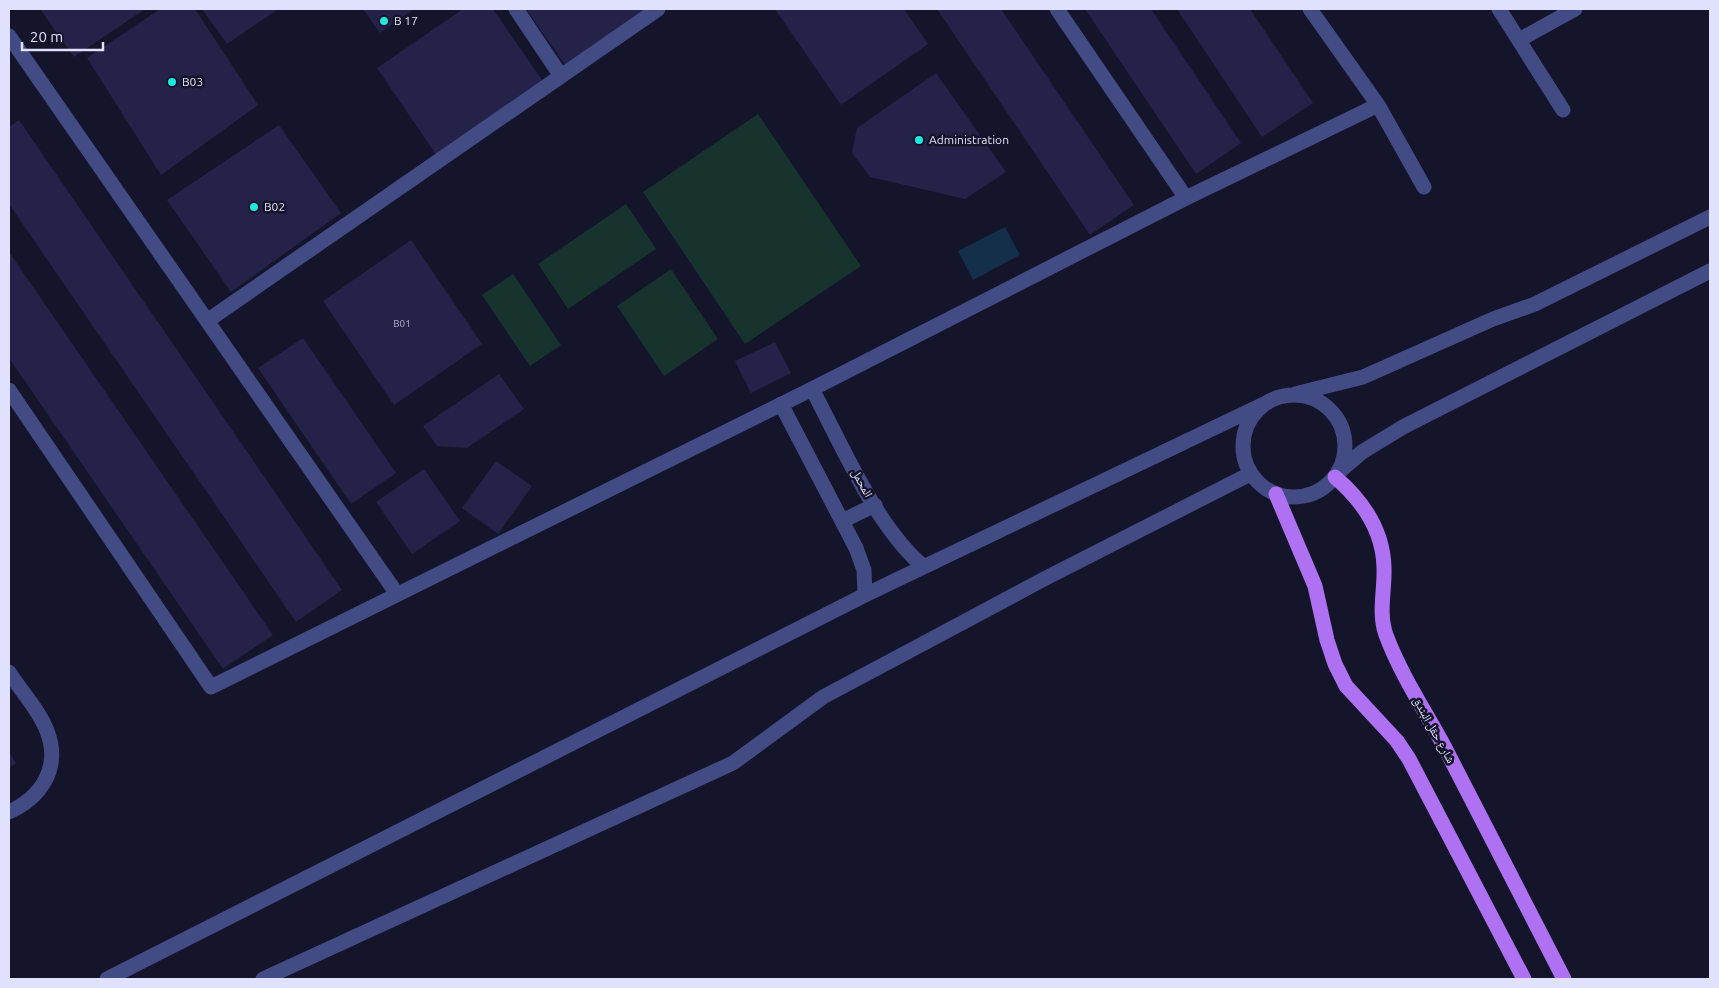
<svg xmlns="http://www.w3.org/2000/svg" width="1719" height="988" font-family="Ubuntu,'Noto Naskh Arabic',sans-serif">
	<rect width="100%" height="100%" fill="#14142a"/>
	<path fill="#17332e" d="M 758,114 L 861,266 L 745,344 L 643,192 Z
		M 626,204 L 656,249 L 568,309 L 538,264 Z
		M 671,269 L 718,339 L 664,376 L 617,306 Z
		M 513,274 L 561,345 L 530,366 L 482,295 Z"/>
	<path fill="#132f49" d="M 1005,227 L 1020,255 L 973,280 L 958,251 Z"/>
	<path fill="#242249" d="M 40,9 L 145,9 L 74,57 Z
		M 160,9 L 195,9 L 258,105 L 161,175 L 87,58 Z
		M 202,9 L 278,9 L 227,44 Z
		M 363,9 L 414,9 L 380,33 Z
		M 463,9 L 493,9 L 544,83 L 437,156 L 377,68 Z
		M 526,9 L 654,9 L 568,69 Z
		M 775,9 L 904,9 L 928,44 L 841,105 Z
		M 937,9 L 1001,9 L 1134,205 L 1090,235 Z
		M 1085,9 L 1151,9 L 1241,143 L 1196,174 Z
		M 1177,9 L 1250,9 L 1313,103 L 1262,137 Z
		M 936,73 L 1006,172 L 965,199 L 870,177 L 852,153 L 857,128 Z
		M 19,120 L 342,590 L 296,622 L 9,204 L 9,127 Z
		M 279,125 L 341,213 L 231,292 L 167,200 Z
		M 411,240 L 482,344 L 394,405 L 323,301 Z
		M 9,252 L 273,635 L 223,669 L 9,358 Z
		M 303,338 L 396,473 L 351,504 L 258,368 Z
		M 775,342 L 791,373 L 751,393 L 735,361 Z
		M 499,374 L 524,409 L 467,448 L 437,446 L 423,426 Z
		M 496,461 L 532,486 L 498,534 L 462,508 Z
		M 424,469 L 460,521 L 412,554 L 376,502 Z
		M 9,752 L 16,763 L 9,768 Z"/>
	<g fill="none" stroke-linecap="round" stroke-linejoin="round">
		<path stroke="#434b84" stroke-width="15" d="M 516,9 L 561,76
			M 1057,9 L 1186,198
			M 1310,9 L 1378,105 L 1424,187
			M 1499,9 L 1563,110
			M 9,36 L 397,594
			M 1519,40 L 1575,9
			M 207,321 L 658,9
			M 812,389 C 842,445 876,527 924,567
			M 9,390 L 211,687 L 812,389 L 1186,198 L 1378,105
			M 1295,394 L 1363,377 L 1493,319 L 1535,304 L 1710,217
			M1243 446a51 51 0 1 1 102 0a51 51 0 1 1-102 0Z
			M 781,404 L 856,548 L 864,570 L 865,595
			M 1340,471 L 1362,452 L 1403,427 L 1710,271
			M 842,521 L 875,505
			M 9,672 C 21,691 39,710 47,731 C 61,767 42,797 9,812
			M 107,979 L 865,595 L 1264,404
			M 263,979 L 733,763 L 823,697 L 1044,579 L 1250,474"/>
		<path stroke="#ae71f1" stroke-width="15" d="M 1335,477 C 1363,501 1383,530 1384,567 C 1385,590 1378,613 1386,635 C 1401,675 1424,709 1444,746 C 1484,824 1524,902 1564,979
			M 1276,494 L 1315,586 L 1327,640 L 1335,664 L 1346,686 L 1397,741 L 1409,759 L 1524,979"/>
	</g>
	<g fill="#1ee9df" stroke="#14142a" stroke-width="2">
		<circle cx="384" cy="21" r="5"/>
		<circle cx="172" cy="82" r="5"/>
		<circle cx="919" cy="140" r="5"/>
		<circle cx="254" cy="207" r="5"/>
	</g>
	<g text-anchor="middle" stroke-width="5" stroke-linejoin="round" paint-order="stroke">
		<g font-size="10" fill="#b1b1cf">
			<text x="402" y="327">B01</text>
		</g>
		<g font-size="12" fill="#e0e1fc" stroke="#14142a" text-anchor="start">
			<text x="394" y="25">B 17</text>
			<text x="182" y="86">B03</text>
			<text x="929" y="144">Administration</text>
			<text x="264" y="211">B02</text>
		</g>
		<g font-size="12" fill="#e0e1fc" stroke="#14142a">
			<text transform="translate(862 483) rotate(61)" y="4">المحمل</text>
			<text transform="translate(1434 730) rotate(61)" y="4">شارع حقل البندق</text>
		</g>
	</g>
	<rect width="1719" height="988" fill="none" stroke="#e0e1fc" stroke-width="20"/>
	<path d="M22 42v8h81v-8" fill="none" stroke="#e0e1fc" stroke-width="2.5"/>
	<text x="30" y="42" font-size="15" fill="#e0e1fc" stroke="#14142a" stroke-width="4" paint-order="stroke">20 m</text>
</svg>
